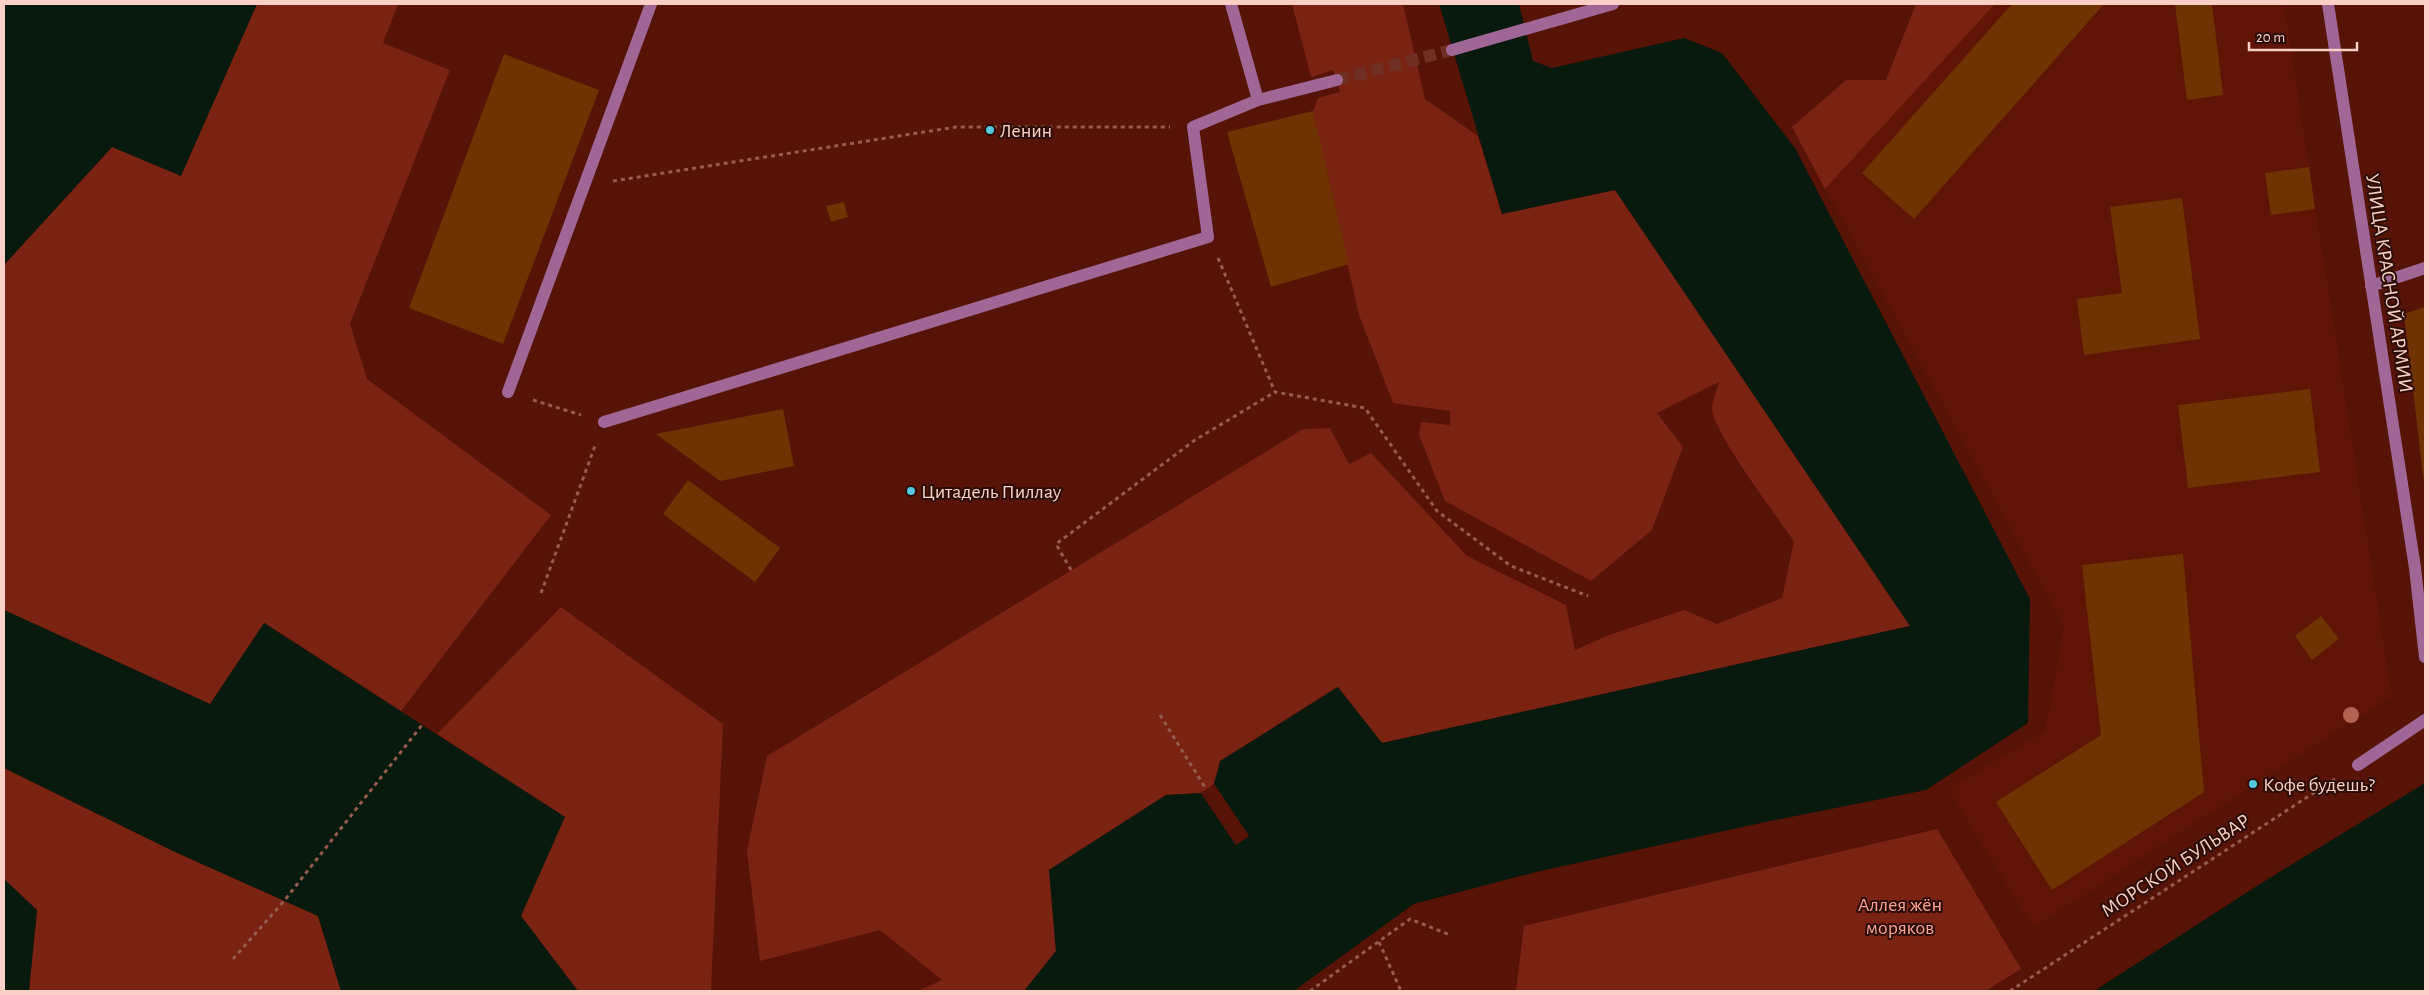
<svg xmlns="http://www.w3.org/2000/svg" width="2429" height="995" font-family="'Alegreya Sans',sans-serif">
	<rect width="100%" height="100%" fill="#561306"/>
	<path fill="#601406" d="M 1995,4 L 2284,4 L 2392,696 L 2033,928 L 1948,789 L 2045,730 L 2064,626 L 1825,189 Z"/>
	<path fill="#7a2312" d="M 257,4 L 398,4 L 383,43 L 450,70 L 350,324 L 367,379 L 551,515 L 401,711 L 265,623 L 210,704 L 4,610 L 4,265 L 112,147 L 181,175 Z
		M 1292,4 L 1403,4 L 1425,99 L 1478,136 L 1502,214 L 1615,190 L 1910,626 L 1382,743 L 1337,687 L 1221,761 L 1214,784 L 1201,793 L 1166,795 L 1049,870 L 1056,951 L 1024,991 L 918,991 L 942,980 L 880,930 L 760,961 L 747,851 L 767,756 L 1303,429 L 1330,428 L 1349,464 L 1371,453 L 1467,556 L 1566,605 L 1575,650 L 1609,635 L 1684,610 L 1717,624 L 1782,598 L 1794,541 C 1779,520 1711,429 1712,408 C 1712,400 1717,390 1719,382 L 1657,413 L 1683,447 L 1652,530 L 1591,581 L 1445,501 L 1419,435 L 1421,422 L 1450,425 L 1450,411 L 1393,403 L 1359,315 L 1313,111 L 1318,98 L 1340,92 L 1333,70 L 1311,77 Z
		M 1916,4 L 1995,4 L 1825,189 L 1792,127 L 1846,80 L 1886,80 Z
		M 561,607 L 723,724 L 711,991 L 578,991 L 521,916 L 559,813 L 437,734 Z
		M 4,768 L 173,851 L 318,916 L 341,991 L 29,991 L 37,910 L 4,879 Z
		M 1937,829 L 2021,969 L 1985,991 L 1516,991 L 1524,926 Z"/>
	<path fill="#08190e" d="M 4,4 L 257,4 L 181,176 L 112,147 L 4,265 Z
		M 1439,4 L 1519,4 L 1533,61 L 1552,68 L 1684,38 L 1722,53 L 1795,148 L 2030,599 L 2028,723 L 1926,790 L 1770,821 L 1536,872 L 1414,904 L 1294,991 L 1024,991 L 1056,951 L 1049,870 L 1166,795 L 1201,793 L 1236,845 L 1249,836 L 1214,784 L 1220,761 L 1338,687 L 1382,743 L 1910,626 L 1615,190 L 1502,214 Z
		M 4,610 L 210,704 L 264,623 L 565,817 L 521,916 L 578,991 L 341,991 L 318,916 L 173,851 L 4,768 Z
		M 2425,783 L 2425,991 L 2094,991 L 2260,884 Z
		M 4,879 L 37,910 L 29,991 L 4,991 Z"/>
	<path fill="#561306" d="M 1214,784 L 1249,836 L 1236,845 L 1201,793 L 1203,791 L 1236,842 L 1246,836 L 1212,785 Z
		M 1473,889 L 1474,891 L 1415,906 L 1298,991 L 1294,991 L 1414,904 Z"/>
	<path fill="#6e3300" d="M 2012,4 L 2104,4 L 1914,219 L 1862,173 Z
		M 2175,4 L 2212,4 L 2223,95 L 2187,100 Z
		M 504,54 L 599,90 L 503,344 L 409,308 Z
		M 1313,111 L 1349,264 L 1271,287 L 1227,132 Z
		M 2309,167 L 2315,209 L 2271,215 L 2265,173 Z
		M 2182,198 L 2200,339 L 2084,355 L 2077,299 L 2122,293 L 2110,207 Z
		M 844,202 L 848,217 L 831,222 L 826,206 Z
		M 2425,307 L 2425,483 L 2424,483 L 2404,314 Z
		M 2310,389 L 2320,472 L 2188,488 L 2178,405 Z
		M 783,409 L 794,466 L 720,481 L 656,434 Z
		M 688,480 L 780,548 L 755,582 L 663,514 Z
		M 2183,554 L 2204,792 L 2052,890 L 1996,802 L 2101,735 L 2082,565 Z
		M 2321,616 L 2339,639 L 2312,660 L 2295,636 Z"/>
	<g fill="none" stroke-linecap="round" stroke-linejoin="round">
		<path stroke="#6f2f23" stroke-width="12" stroke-dasharray="12 6" stroke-linecap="butt" d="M 1337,80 L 1452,50"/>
		<path stroke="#955b4f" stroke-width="3" stroke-dasharray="4 4" stroke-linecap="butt" d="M 613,181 L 956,127 L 1170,127
			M 1218,258 L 1275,392 L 1365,408 L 1437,511 L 1511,566 L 1588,596
			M 533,400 L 581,415
			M 1071,570 L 1056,544 L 1195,440 L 1275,392
			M 541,593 L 595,446
			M 1160,715 L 1206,789
			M 1379,942 L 1401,991
			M 233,959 L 284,901 L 422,725
			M 1310,991 L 1410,919 L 1450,935
			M 2010,991 L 2338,777"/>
		<path stroke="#a06696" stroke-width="12" d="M 1231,4 L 1258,100 L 1337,80
			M 2328,4 L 2415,568 L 2425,657
			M 1452,50 L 1613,4
			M 2371,286 L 2425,268
			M 508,392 L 651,4
			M 604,422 L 1208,237 L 1193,127 L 1258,100
			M 2358,765 L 2425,720"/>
	</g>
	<circle fill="#b26251" cx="2351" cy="715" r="8"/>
	<g fill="#56c9e0" stroke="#290c07" stroke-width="2">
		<circle cx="990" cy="130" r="5"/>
		<circle cx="911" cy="491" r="5"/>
		<circle cx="2253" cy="784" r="5"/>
	</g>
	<g text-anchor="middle" stroke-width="4" stroke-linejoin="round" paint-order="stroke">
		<g font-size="20" fill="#facfc5" stroke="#290c07" text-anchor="start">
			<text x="1000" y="137">Ленин</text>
			<text x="921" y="498">Цитадель Пиллау</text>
			<text x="2263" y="791">Кофе будешь?</text>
		</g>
		<g font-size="20" fill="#facfc5" stroke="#290c07">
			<text transform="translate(2390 283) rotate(81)" y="7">УЛИЦА КРАСНОЙ АРМИИ</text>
			<text transform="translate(2175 865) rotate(-33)" y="7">МОРСКОЙ БУЛЬВАР</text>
		</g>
		<g font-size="20" fill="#fea38f" stroke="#290c07">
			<text x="1900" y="911">Аллея жён<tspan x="1900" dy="23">моряков</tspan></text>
		</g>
	</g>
	<rect width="2429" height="995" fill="none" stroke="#facfc5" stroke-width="10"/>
	<path d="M2249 42v8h108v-8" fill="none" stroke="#facfc5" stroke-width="2.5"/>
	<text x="2256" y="42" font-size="15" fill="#facfc5" stroke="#290c07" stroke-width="4" paint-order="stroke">20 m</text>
</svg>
